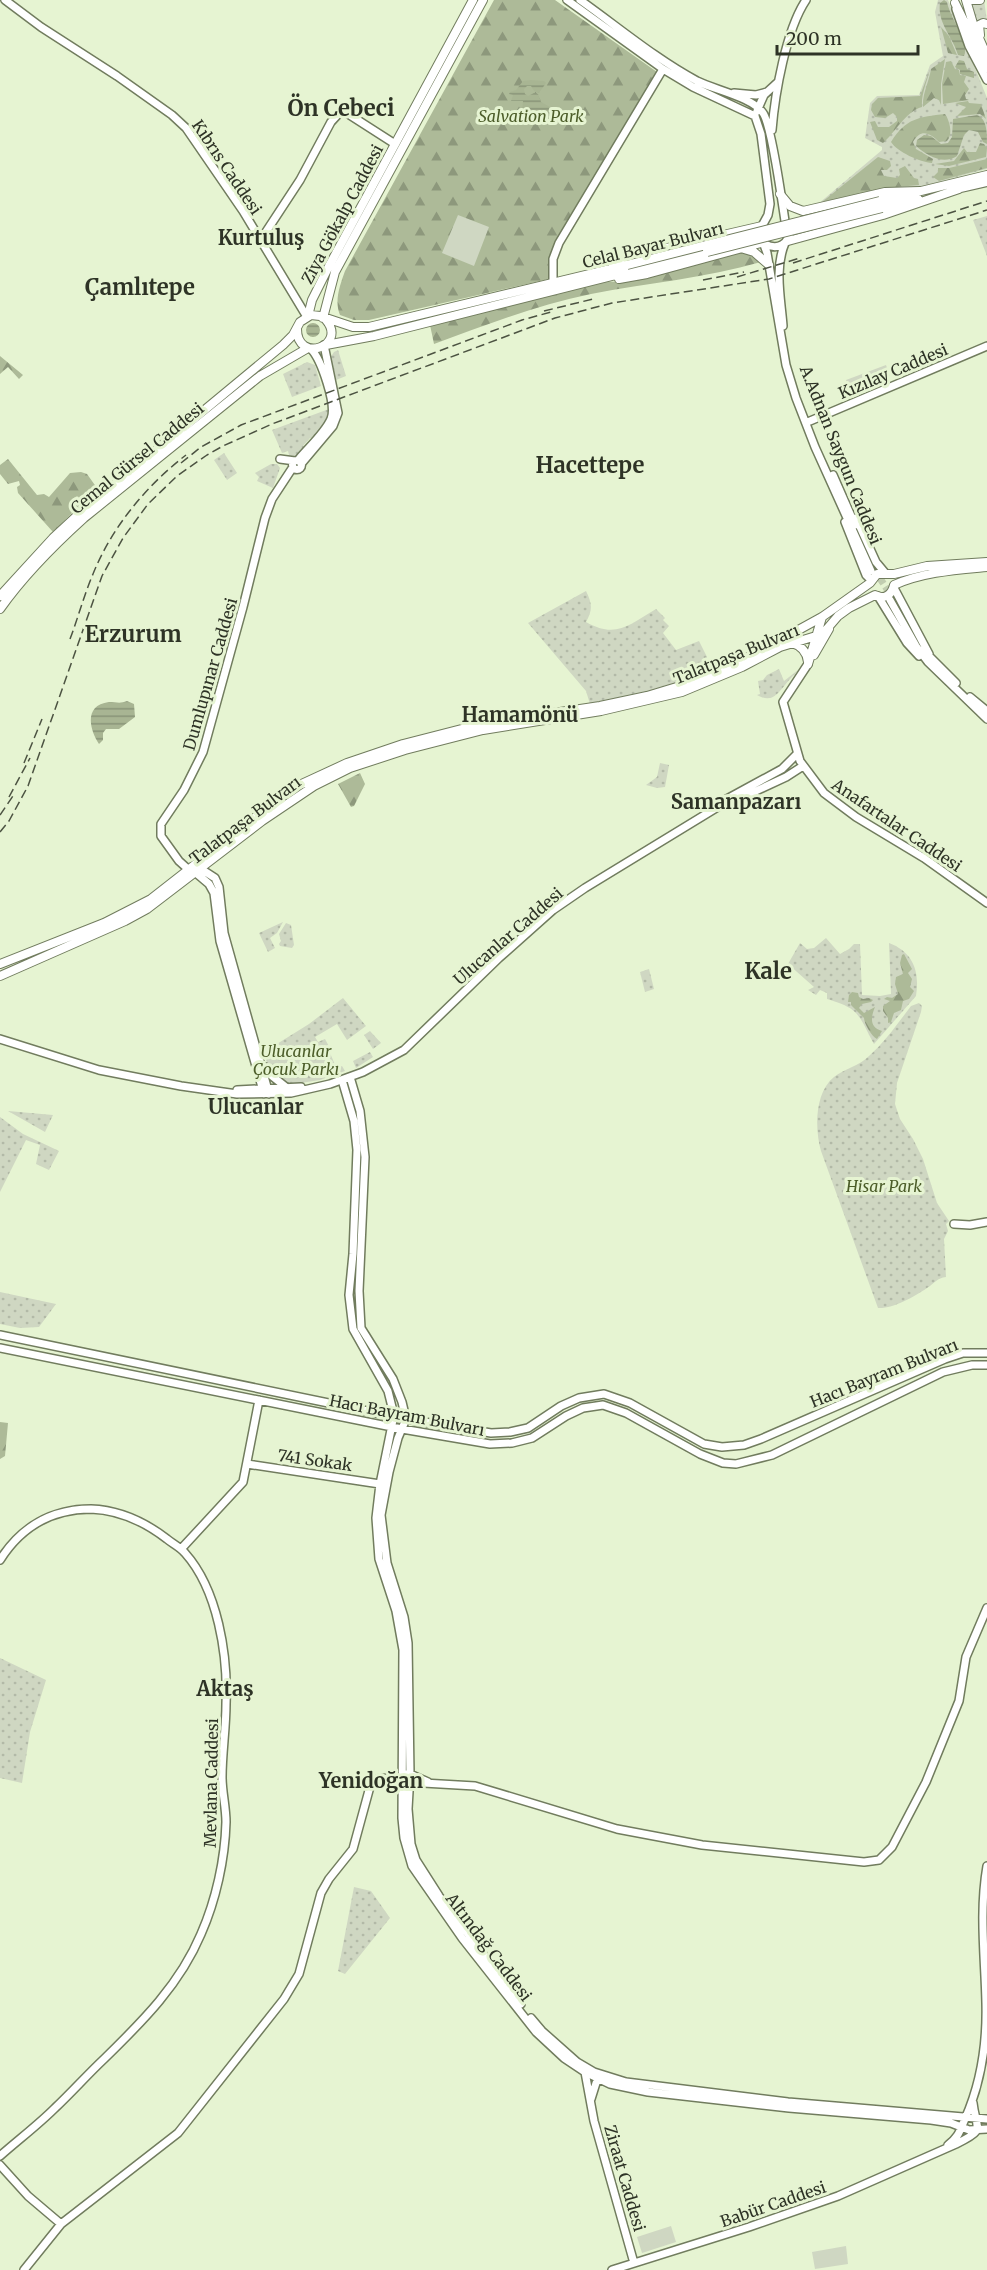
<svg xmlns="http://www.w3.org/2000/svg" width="987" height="2270" font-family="Merriweather,serif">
	<defs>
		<pattern id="grass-dots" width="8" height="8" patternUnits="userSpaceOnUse" patternTransform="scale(1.5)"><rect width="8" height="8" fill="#cfd7c2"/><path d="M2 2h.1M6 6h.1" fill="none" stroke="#b2b9a7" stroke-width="1.8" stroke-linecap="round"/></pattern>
		<pattern id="forest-firs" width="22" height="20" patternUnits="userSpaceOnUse" patternTransform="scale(1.5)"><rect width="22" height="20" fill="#adba98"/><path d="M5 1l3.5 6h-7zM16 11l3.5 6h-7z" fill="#8d987c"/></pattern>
		<pattern id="water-rules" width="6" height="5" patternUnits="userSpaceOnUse" patternTransform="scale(1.5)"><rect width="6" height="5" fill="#a8b593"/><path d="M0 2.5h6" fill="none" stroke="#899478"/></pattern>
	</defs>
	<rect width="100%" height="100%" fill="#e6f4d2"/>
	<path fill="url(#grass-dots)" d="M 938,0 L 948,0 L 987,98 L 987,169 L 923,186 L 887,189 L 818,204 L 882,150 L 882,147 L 865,138 L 870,103 L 877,96 L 919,95 L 930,65 L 943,56 L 935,12 Z
		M 984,0 L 987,21 L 976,21 L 972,4 L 980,4 Z
		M 987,216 L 987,256 L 973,220 Z
		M 338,350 L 346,376 L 336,380 L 330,358 L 334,352 Z
		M 307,362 L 315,365 L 321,386 L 292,397 L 283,374 Z
		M 329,409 L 329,420 L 313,439 L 310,438 L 303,446 L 306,448 L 298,457 L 294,458 L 289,455 L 288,451 L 282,453 L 272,430 Z
		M 224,453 L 237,473 L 227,480 L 214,460 Z
		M 271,464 L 277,464 L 280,468 L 273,488 L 257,481 L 259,477 L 255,473 Z
		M 586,591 C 592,603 593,610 586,622 C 616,639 629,625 656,609 L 665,618 L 663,620 L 669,626 L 663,633 L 676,650 L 699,641 L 707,657 L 705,660 L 710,672 L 646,693 L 590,704 L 586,691 L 528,623 Z
		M 779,669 L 784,681 L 798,670 C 794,676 789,679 785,685 C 777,695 771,703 757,695 L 760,694 L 758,681 L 763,680 L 767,675 Z
		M 660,763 L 669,765 L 665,787 L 657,788 L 646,785 L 657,777 Z
		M 283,922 L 277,933 L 270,938 L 275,948 L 268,952 L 259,933 Z
		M 286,923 L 291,925 L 294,945 L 292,948 L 280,946 L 279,944 L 281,941 L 279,934 Z
		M 826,938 L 840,954 L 849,949 L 854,944 L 860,944 L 862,995 L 880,996 L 891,994 L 889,943 C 913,952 920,971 916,996 L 874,1044 C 858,1015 861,1009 827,999 L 827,993 L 820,990 L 816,995 L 808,990 L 814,987 L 788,964 L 800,943 L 807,949 L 814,948 Z
		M 649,969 L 654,989 L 645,992 L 640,972 Z
		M 343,998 L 366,1026 L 347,1040 L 337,1024 L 315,1037 L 318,1042 L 325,1039 L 332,1052 L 330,1053 L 336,1067 L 342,1066 L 345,1071 L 320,1080 L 288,1085 C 274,1075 267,1068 264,1052 L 309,1024 Z
		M 919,1003 L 922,1006 L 921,1012 L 897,1083 L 895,1104 L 900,1119 L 913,1139 L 923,1159 L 937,1203 L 949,1221 L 946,1224 L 948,1231 L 944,1239 L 946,1277 C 937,1278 935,1283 927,1288 C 914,1297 892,1309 878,1308 L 821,1151 C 815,1130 814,1093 834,1077 C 844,1069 859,1066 869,1056 C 885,1042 898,1023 911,1006 Z
		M 370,1031 L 381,1043 L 373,1049 L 364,1035 Z
		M 370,1052 L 373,1057 L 356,1068 L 353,1061 Z
		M 8,1111 L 53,1115 L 45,1132 Z
		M 0,1117 L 23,1134 L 59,1151 L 49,1170 L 36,1164 L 40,1145 L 26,1140 L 0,1192 Z
		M 0,1292 L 56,1304 L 39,1327 L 20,1328 L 0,1324 Z
		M 0,1658 L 46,1680 L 30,1732 L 22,1783 L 0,1778 Z
		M 354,1887 L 371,1891 L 390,1918 L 345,1974 L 338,1971 Z"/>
	<path fill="url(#forest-firs)" d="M 494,0 L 555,0 L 657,72 L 608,162 L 559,243 L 553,278 L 369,320 L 354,320 L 340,315 C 334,301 340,285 345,271 Z
		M 941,27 L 949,36 L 957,55 L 948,53 Z
		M 945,59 L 941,84 L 941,105 L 939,100 L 934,98 L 923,107 C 922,94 929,82 931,69 Z
		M 951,61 L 955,69 L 959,70 L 960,75 L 966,76 L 964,82 L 969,89 L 965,95 L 966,99 L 969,100 L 943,104 L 942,84 L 946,62 Z
		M 930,69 C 927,82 921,94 922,107 C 905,112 895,133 883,143 L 877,140 L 870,122 L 875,121 L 878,127 L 889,127 L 897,121 L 897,117 L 893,113 L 885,118 L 875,117 L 871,110 L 872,104 L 878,98 L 920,96 Z
		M 968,101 L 969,103 L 981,104 L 986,119 L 980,114 L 957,116 L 966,107 L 955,103 Z
		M 945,114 C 950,121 953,135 947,141 L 939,142 C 930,133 921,128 913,142 L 916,149 L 933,159 L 932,163 C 920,162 897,152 891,142 C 906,118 919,117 945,114 Z
		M 980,143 L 984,144 L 987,148 L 986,157 L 949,166 L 935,164 L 954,161 L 964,148 L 967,152 L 976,152 Z
		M 878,157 L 890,161 L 891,166 L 887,170 L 881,170 L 884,176 L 897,178 L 900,175 L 899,169 L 905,166 L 914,178 L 918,179 L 919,185 L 886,188 L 822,202 Z
		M 987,159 L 987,168 L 939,181 L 933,177 L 938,172 L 938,168 L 949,168 Z
		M 737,252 L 752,255 L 761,262 C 705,278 648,283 591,294 C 537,305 485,325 434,344 L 430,325 L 606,281 C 633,286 708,260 737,252 Z
		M 0,356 L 23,375 L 19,379 L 8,367 L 0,374 Z
		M 8,459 L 37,495 L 44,494 L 49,497 L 70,473 L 81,472 L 87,474 L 97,488 L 53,532 L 18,493 L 17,487 L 20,485 L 19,481 L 8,484 L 0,474 L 0,465 Z
		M 360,773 L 365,784 L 354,806 L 351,807 L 338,784 Z
		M 904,954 L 912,969 L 908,973 L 912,979 L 910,987 L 914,991 L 909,999 L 903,1001 L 901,1010 L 894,1013 L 891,1022 L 888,1023 L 888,1018 L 883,1011 L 883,1006 L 890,1001 L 884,999 L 887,997 L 892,998 L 898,994 L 895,984 L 896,977 L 903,974 L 900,963 L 902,955 Z
		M 852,992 L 858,993 L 859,997 L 863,999 L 869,998 L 873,1000 L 871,1002 L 862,1004 L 859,1008 L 864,1013 L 875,1007 C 871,1017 869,1027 882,1031 L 877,1039 C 871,1036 864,1023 864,1018 L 851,1005 L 851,1002 L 848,1002 L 849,995 Z
		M 0,1422 L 8,1423 L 5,1456 L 0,1459 Z"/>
	<path fill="#cfd7c2" d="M 458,215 L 489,227 L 474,266 L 442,253 Z
		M 886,365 L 890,376 L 851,393 L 846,380 Z
		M 671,2226 L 676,2242 L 642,2253 L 637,2237 Z
		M 846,2246 L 848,2264 L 815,2269 L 812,2252 Z"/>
	<path fill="url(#water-rules)" d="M 944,0 L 947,2 C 950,18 970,44 964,56 L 958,55 C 953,37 937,23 940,3 Z
		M 959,60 L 964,61 L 967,69 L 974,72 L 974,78 L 960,74 L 960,70 L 955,67 Z
		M 531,80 L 544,81 L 546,83 L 539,93 L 534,91 L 531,86 L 527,86 L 524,89 L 525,94 L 528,96 L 534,93 L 538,94 L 541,102 L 563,114 L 563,120 L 558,121 L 540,110 L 532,111 L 530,116 L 526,116 L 522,111 L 523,101 L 511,101 L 513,95 L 509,94 L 510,92 L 516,90 L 523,81 Z
		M 977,115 C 987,119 987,132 987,144 L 983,142 L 978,132 L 969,130 L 964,135 L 957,156 C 943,165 928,156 916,146 L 917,140 L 924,135 L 931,136 L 941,144 L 948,143 L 952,137 L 953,119 Z
		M306 330a7 7 0 1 1 14 0a7 7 0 1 1-14 0Z
		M 127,701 L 134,704 L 135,717 L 119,729 L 106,729 L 103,733 L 103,740 L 99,744 C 89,729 84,705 109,702 C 116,702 120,704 127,701 Z"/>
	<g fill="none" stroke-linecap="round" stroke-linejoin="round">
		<path stroke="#c1cdb0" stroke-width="7" stroke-dasharray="7 3.5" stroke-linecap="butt" d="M 874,569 L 892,597"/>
		<defs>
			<path id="secondary" d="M 5,0 L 41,27 L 117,76 L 172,115 L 186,128 L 243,211 L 307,317
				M 567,0 L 663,69 L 693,87 L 755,116
				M 580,0 C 618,27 656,59 697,81 C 715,90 752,97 763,113 C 772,126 782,202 785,221 L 790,230 C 789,244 778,251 765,244
				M 956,9 L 969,46 L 987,80
				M 734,93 L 756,95 L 767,92
				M 757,111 L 764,95 L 777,83
				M 755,116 L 761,134 L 770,204 L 768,215 L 762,226 L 760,234 L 767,253 L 786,365 L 796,398 L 815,447 L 871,571
				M 772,130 C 775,93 786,30 806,0
				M 260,241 L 300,180 L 331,122 L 342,110 L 395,144
				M 553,279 L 553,259 L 559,243 L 663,69
				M 783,326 C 781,299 774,269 785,243
				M 810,421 L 987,346
				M 280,459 L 295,461
				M 299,459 C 309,447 325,433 331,419 C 337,405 321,359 311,349
				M292.5 465a4.5 4.5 0 1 1 9 0a4.5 4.5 0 1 1-9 0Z
				M 301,464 L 333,426 L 338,413 L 324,345
				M 833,475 L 855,525
				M 856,518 L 876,562 L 886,574
				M 845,522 L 866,575 L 871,580
				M 894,588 L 929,654
				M 878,596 L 907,643 L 919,656
				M 890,600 L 916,646 L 928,662 L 987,719
				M 923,650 L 956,683
				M 808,664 L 783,702 L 800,761 L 824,793 L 856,817 L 924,858 L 987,903
				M 970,697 L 987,711
				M 721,805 L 728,804 L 786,777 L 803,766
				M 201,869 L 215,878 L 219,887 L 224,933 L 269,1094
				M 189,870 L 179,861 L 161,836 L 161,824 L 184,790 L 203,752 L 243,607 L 265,518 L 272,499 L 293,467
				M 196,873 L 209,884 L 214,893 L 220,941 L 264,1094
				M 0,1039 L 99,1070 L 181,1086 L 237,1094 L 291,1093 L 330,1084 L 363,1072 L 404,1050 L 499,958 L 553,910 L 585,888 L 721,805 L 725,800 L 782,769 L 797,754
				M 265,1067 L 272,1076 L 287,1088
				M 350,1077 L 360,1111 L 365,1157 L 359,1291 L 361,1328 L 393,1379 L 402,1402 L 406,1419
				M 342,1080 L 354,1121 L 357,1150 L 353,1254 L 349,1295 L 353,1329 L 388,1391 L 394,1415 L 380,1484 L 376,1518 L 379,1559 L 396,1611 L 403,1650 L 402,1818 L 404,1838 L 412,1866 L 462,1938 L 536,2032 L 564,2058 L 585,2072 L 610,2084 L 648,2092 L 789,2108 L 931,2120 L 951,2123 L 969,2130 L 987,2129
				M 237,1090 L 301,1087
				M 954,1224 L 970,1225 L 987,1222
				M 0,1335 L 406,1419 L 491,1433 L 510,1432 L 528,1428 L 561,1406 L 579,1398 L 604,1394 L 630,1403 L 704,1444 L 722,1447 L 744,1445 L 761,1439 L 945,1359 L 963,1353 L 987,1353
				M 0,1348 L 402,1429 L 490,1444 L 512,1443 L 532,1438 L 566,1416 L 583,1408 L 603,1405 L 626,1413 L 700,1454 L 723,1463 L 736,1464 L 772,1455 L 943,1372 L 972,1365 L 987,1365
				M 406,1419 L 398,1438 L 389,1472 L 381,1515 L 387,1563 L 404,1617 L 408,1643 L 410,1774 L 408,1809 L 411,1844 L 416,1860 L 439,1896 L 521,2004
				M 247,1464 L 380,1484
				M 181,1549 L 243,1482 L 259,1400
				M 0,1560 C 21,1527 52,1509 91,1509 C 119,1510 145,1522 167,1539 C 173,1544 180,1547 185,1553 C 218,1590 228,1655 226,1704 C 226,1728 222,1753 222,1777 C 222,1792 226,1807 226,1822 C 225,1859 216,1900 201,1934 C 180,1984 143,2021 104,2059 C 87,2075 72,2092 55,2108 C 38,2125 18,2140 0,2156
				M 405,1774 L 410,1774 L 428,1782
				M 406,1782 L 475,1786 L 617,1829 L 702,1845 L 864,1862 L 879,1860 L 892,1847 L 926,1782 L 959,1701 L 966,1657 L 987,1608
				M 531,2018 L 542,2031 L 577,2062 L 594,2072 L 626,2082 L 788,2102 L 987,2119
				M 585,2072 L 594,2121 L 634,2263
				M 591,2099 L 596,2083 L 601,2076
				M 948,2145 C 959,2137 960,2130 965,2119 C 981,2083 987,2042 986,2003 C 985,1957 979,1912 987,1866
				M 0,2165 L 28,2196 L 61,2224
				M 24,2270 L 61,2224 L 178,2133 L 284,1999 L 299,1974 L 321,1893 L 329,1879 L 353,1849 L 371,1783 L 377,1779 L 401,1777
				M 612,2270 L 749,2227 L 838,2196 L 956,2144 C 987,2129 976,2130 973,2103"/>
			<path id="primary" d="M 966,0 L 974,27 L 987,56
				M 973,0 L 980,0
				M 955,3 L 987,68
				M 980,35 L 979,25 L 983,23 L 987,24
				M 956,189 L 987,182
				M 780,194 L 790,206 L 803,211 L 885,192 L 920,191
				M 880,201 L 987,175
				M 882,208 L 918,199
				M 788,241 L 883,215 L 959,189
				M 744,249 L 754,252 L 769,265
				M 613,265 L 641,254 L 762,226
				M 619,279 L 647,274 L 764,242
				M 308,316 L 312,300 L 328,268 L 473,0
				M 323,318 L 335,272 L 483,0
				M 297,329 C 297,364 348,346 326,320
				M 326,345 L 374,336 L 707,252
				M 0,596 L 53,538 L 80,513 L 283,345 L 293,335 L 300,322 L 311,315 L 320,316 L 353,327 L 369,327 L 627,265
				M 0,609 C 24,575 53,546 84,518 L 260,376 L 308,348
				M 792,643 C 802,646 807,652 808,662
				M 814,655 L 829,629
				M 808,664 L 822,617
				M 0,964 L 104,923 L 151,899 L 293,788 L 347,763 L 403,744 L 481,724 L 600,706 L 647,696 L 680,686 L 753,655 L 822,617 L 870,583 L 877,574 L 894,574 L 927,566 L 987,562
				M 0,976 L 125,921 L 147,909 L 262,821 L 314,786 L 350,768 L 405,750 L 483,730 L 601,711 L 682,692 L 742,667 L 780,647 L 816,636 L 826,630 L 838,616 L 849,608 L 875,595 C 884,600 892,595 894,585 C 923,572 955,570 987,567"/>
		</defs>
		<use href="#secondary" stroke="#717c5e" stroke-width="10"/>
		<use href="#primary" stroke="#717c5e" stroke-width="10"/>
		<use href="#secondary" stroke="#fff" stroke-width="7"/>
		<use href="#primary" stroke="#fff" stroke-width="8"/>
		<path stroke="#4c5342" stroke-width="1.5" stroke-dasharray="9 4.5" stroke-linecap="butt" d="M 793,263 L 987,201
			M 737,277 L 800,258
			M 703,280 L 744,272
			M 544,311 L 593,299
			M 181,463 L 201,447 L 241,425 L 522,320 L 551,312
			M 70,639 C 78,618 84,595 93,574 C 112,527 146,486 186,455
			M 24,763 L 42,719
			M 9,797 L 30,758
			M 0,815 L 15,793
			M 0,832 L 9,821 L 28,786 L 102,576 L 123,538 L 148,504 L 177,476 L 207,455 L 223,446 L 272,424 L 555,318 L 612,303 L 769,279 L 987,210"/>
		<defs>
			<path id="primary-bridge" d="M 707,252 L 882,208
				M 627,265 L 880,201"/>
		</defs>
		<use href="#primary-bridge" stroke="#717c5e" stroke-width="10" stroke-linecap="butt"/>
		<use href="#primary-bridge" stroke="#fff" stroke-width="8"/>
	</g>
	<g text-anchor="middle" stroke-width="6" stroke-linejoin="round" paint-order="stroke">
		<g font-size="16" font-style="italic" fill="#4c5d29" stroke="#e6f4d2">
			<text x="531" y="122">Salvation Park</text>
			<text x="296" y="1057">Ulucanlar<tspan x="296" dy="18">Çocuk Parkı</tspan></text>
			<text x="884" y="1192">Hisar Park</text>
		</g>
		<g font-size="16" fill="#2e3326" stroke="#e6f4d2">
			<text transform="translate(227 167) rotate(56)" y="6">Kıbrıs Caddesi</text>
			<text transform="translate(342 214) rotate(-62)" y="6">Ziya Gökalp Caddesi</text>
			<text transform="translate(653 245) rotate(-14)" y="6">Celal Bayar Bulvarı</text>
			<text transform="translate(893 371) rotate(-23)" y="6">Kızılay Caddesi</text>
			<text transform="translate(841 455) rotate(68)" y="6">A.Adnan Saygun Caddesi</text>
			<text transform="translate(137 458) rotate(-39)" y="6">Cemal Gürsel Caddesi</text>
			<text transform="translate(736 654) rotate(-22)" y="6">Talatpaşa Bulvarı</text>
			<text transform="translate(210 674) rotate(-74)" y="6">Dumlupınar Caddesi</text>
			<text transform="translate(245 820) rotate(-37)" y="6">Talatpaşa Bulvarı</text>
			<text transform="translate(897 825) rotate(34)" y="6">Anafartalar Caddesi</text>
			<text transform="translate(508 936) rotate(-41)" y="6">Ulucanlar Caddesi</text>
			<text transform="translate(884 1373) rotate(-22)" y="6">Hacı Bayram Bulvarı</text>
			<text transform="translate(407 1415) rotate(11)" y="6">Hacı Bayram Bulvarı</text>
			<text transform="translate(315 1460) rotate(8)" y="6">741 Sokak</text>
			<text transform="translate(211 1783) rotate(-89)" y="6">Mevlana Caddesi</text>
			<text transform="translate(489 1947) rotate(53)" y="6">Altındağ Caddesi</text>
			<text transform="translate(625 2178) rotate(74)" y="6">Ziraat Caddesi</text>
			<text transform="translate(773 2204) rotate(-19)" y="6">Babür Caddesi</text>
		</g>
		<g font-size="20" font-weight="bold" fill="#2e3326" stroke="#e6f4d2">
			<text x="261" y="245">Kurtuluş</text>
			<text x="520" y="722">Hamamönü</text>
			<text x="736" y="809">Samanpazarı</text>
			<text x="256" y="1114">Ulucanlar</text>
			<text x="225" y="1696">Aktaş</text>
			<text x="371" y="1788">Yenidoğan</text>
		</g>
		<g font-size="22" font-weight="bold" fill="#2e3326" stroke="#e6f4d2">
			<text x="341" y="116">Ön Cebeci</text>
			<text x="140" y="295">Çamlıtepe</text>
			<text x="590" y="473">Hacettepe</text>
			<text x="133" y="642">Erzurum</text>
			<text x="768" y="979">Kale</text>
		</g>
	</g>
	<path d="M777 45v9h141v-9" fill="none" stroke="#2e3326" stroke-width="3"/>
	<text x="786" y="45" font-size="18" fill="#2e3326" stroke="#e6f4d2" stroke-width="4.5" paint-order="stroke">200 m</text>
</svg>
